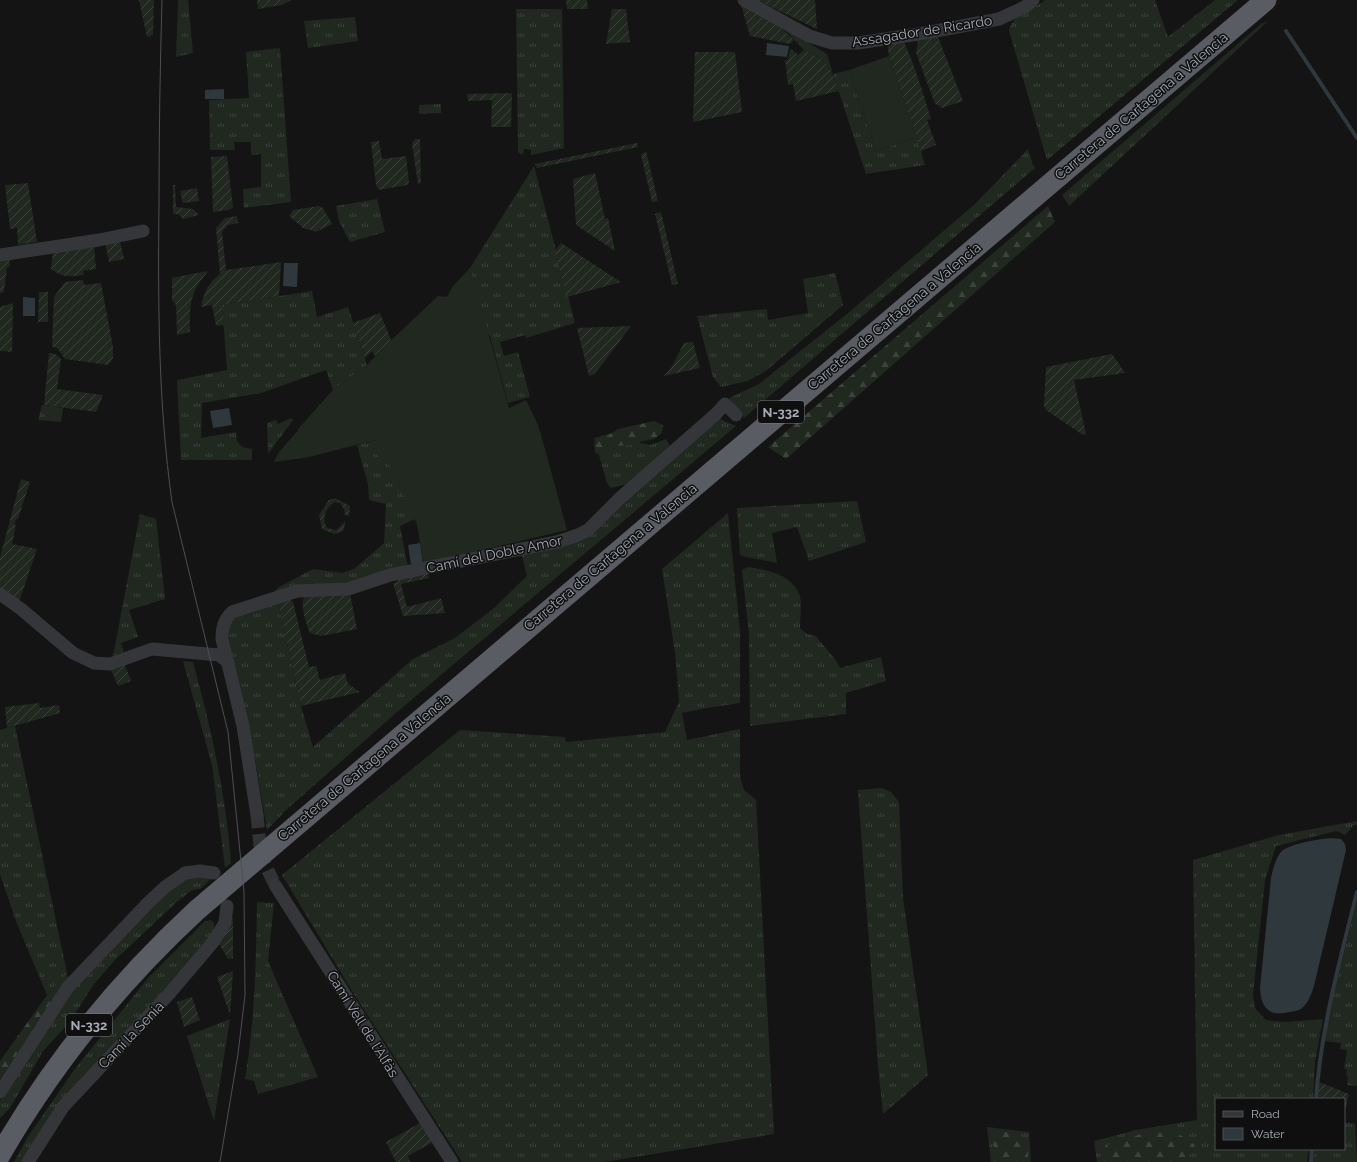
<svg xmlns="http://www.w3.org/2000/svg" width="1357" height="1162" font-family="Raleway,sans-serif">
	<defs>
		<pattern id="grass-tufts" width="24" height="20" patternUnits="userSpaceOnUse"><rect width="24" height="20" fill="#202820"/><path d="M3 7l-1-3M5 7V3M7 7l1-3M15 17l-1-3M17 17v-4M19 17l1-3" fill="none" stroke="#3d443e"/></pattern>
		<pattern id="forest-firs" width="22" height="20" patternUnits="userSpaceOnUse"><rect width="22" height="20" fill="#202820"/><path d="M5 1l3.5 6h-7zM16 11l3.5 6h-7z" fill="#3d443e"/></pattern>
		<pattern id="garden-furrows" width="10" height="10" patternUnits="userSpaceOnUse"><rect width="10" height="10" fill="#202820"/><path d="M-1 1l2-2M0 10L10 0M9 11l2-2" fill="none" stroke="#3d443e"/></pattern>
	</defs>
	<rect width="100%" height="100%" fill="#141415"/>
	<path fill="url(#grass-tufts)" d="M 178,0 L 188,0 L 193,53 L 176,57 Z
		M 1045,0 L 1155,0 L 1168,37 L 1215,0 L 1238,0 L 1047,160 L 1009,31 C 1011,15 1034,10 1045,0 Z
		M 516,9 L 562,9 L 564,148 L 531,155 L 531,150 L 524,149 L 523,154 L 518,153 Z
		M 355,17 L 358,41 L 308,48 L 304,21 Z
		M 1268,21 L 1069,206 L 1062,195 L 1261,24 Z
		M 774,22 L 827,54 L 833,74 L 849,70 L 876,151 L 917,137 L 925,165 L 866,174 L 833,74 L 825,63 L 817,56 L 804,50 L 789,34 Z
		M 280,48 L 291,202 L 244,208 L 243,189 L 261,187 L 261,154 L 251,155 L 251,142 L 234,142 L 235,150 L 210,150 L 209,100 L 249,98 L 246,52 Z
		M 441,104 L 441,113 L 419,114 L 419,105 Z
		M 1028,149 L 1033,165 L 1035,168 L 744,418 L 729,398 L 759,384 L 847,314 L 975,204 Z
		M 534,166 L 575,323 L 526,338 L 525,335 L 500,342 L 504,356 L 518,352 L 530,397 L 508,403 L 490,336 L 449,292 L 470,268 Z
		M 377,199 L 385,232 L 350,242 L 339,221 L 336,206 Z
		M 835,273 L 843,305 L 767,370 L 748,381 L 721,387 L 713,377 L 697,316 L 767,309 L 768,320 L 808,313 L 803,279 Z
		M 312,291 L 317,317 L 348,307 L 367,365 L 337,387 L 342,448 L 304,458 L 298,429 L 333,390 L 326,370 L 261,393 L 202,403 L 201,438 L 236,432 L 237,441 L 242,447 L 252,449 L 252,460 L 181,460 L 177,380 L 227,370 L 222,305 Z
		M 42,405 L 63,408 L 61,422 L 38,420 Z
		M 291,418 L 293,420 L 268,454 L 267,423 L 276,420 L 278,424 Z
		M 720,419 L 736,426 L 397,712 L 285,811 L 267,830 L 255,759 L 228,635 L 229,627 L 234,617 L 278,602 L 301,706 L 313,747 L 413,659 L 455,638 L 494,608 L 527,576 L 521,552 L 568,543 Z
		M 635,427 L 640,443 L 650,445 L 666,439 L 670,446 L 628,484 L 611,488 L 607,483 L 594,438 Z
		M 540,431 L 562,512 L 507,544 L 424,564 L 417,524 L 415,519 L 400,526 L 408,567 L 349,585 L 273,593 L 279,587 L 313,569 L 342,573 L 354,569 L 384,543 L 386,504 L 369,500 L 368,484 L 357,445 L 380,439 Z
		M 857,501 L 866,542 L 809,561 L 797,527 L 772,533 L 777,563 L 742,556 L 740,554 L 737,508 Z
		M 728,513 L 740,631 L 740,703 L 707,708 L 682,713 L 687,740 L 740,729 L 740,776 L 744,790 L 756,800 L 774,1134 L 605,1162 L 462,1162 L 352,991 L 282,875 L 460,730 L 565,737 L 566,742 L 665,732 L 679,702 L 675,652 L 662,569 Z
		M 140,514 L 156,519 L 165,599 L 129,610 L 138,637 L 121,643 L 124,652 L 113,656 Z
		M 748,567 C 768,570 792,574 800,596 C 802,605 800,619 800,628 L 807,634 L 816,636 C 822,645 838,660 840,668 L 881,657 L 886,681 L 846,693 L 846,714 L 750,726 L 749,634 L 742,570 Z
		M 183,661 L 193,662 C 211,728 226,794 231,863 L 225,868 L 212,765 Z
		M 15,726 L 67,973 L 47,995 L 17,924 L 0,874 L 0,730 Z
		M 882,788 L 891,792 L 899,802 L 903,898 L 928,1075 L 883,1114 L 878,1066 L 858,790 Z
		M 1357,821 L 1357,825 L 1354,825 L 1345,835 L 1336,831 L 1276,846 L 1265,880 L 1253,995 L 1255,1008 L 1266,1020 L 1285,1022 L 1323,1019 L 1315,1062 L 1313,1099 L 1216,1099 L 1216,1149 L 1309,1149 L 1307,1162 L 1097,1162 L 1094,1141 L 1136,1130 L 1197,1120 L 1193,860 L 1279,835 Z
		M 193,876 L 212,878 L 200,889 L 192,890 L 178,901 L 115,960 L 94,984 L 69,1023 L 43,1051 L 10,1108 L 0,1118 L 0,1101 L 17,1070 L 72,988 L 165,891 Z
		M 257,902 L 274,903 L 268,961 L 318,1077 L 258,1094 L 254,1081 L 245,1079 C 255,1020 256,962 257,902 Z
		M 1357,902 L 1357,1086 L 1347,1085 L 1348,1076 L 1346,1075 L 1347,1069 L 1344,1069 L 1347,1050 L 1340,1049 L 1341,1043 L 1324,1041 L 1330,1007 Z
		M 211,920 L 214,923 L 214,932 L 145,1012 L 70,1090 L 22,1162 L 14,1162 L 27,1138 L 74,1070 L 149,977 L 205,921 Z
		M 230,1019 L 228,1031 L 214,1121 L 187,1036 Z
		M 1344,1122 L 1355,1124 L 1357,1162 L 1313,1162 L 1314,1149 L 1344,1149 Z
		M 987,1127 L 1029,1132 L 1031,1162 L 991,1162 Z"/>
	<path fill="url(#forest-firs)" d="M 1048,206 L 1055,222 L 786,459 L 768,447 Z
		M 654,421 L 663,425 L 662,433 L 654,439 L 642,441 L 634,445 L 614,446 L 602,455 L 595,453 L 594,444 L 618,429 Z
		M 67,973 L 68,979 L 0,1079 L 0,1061 L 47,995 Z
		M 1000,1131 L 1016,1134 L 1028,1143 L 1028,1162 L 994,1162 L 993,1137 Z
		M 1147,1132 L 1179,1134 L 1195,1145 L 1186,1160 L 1176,1162 L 1101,1162 L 1101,1158 L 1105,1146 Z"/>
	<path fill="url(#garden-furrows)" d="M 139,0 L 154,0 L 153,35 L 147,37 Z
		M 257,0 L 291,0 L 282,5 L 258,9 Z
		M 566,0 L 587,0 L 588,9 L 567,9 Z
		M 757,0 L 815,0 L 817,29 Z
		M 741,5 L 774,22 L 794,40 L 790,44 L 750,36 Z
		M 612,9 L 626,9 L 630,42 L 606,44 Z
		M 938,37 L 963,101 L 942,108 L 935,104 L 916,53 L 918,41 Z
		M 904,42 C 915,66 923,93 931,119 L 927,120 L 936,145 L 921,151 L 889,56 L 887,44 Z
		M 792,49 L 798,55 L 804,50 C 826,59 831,68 839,91 L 796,101 L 793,84 L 788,85 L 785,60 L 788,60 L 790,50 Z
		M 695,52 L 735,52 L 742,112 L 693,122 Z
		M 512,93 L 511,127 L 491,127 L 492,100 L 468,101 L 467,94 Z
		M 415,139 L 420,139 L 421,183 L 418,184 L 412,144 Z
		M 379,141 L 382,159 L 406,156 L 409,183 L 407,185 L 379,190 L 376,185 L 371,142 Z
		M 637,143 L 638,147 L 537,168 L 535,164 Z
		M 646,151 L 658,201 L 652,202 L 641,155 Z
		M 227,156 L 233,207 L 229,210 L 213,212 L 211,157 Z
		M 595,173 L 605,219 L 608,218 L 615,251 L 576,225 L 573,179 Z
		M 28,183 L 37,242 L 18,245 L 17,228 L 10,229 L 5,185 Z
		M 173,185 L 175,185 L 176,207 L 193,209 L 199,215 L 183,219 L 178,214 L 173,214 Z
		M 197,188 L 199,201 L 183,203 L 180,191 Z
		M 319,206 L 323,208 L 332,224 L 316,232 L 303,228 L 289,216 L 293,210 Z
		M 661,212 L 678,284 L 672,285 L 655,214 Z
		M 237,216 L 238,223 L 228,225 L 222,232 L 226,270 L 281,262 L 279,296 L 222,305 L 224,325 L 216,326 L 212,305 L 201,307 C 204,292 208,283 220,274 L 216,228 L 225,218 Z
		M 120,241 L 124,259 L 109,262 L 105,242 Z
		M 561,243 L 621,282 L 567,297 L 555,251 Z
		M 94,244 L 96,269 L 83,271 L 84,275 C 70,277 63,278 51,269 L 53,252 Z
		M 9,257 L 10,266 L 7,268 L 4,292 L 0,293 L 0,259 Z
		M 207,271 L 207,273 C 190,291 189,308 190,332 L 177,335 L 176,305 L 172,300 L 172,278 Z
		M 83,280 L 84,285 L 101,283 L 113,347 L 113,359 L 108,365 L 65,359 L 58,349 L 52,346 L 54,297 L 65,282 Z
		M 39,292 L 48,292 L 48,322 L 38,322 Z
		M 13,303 L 12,352 L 0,351 L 0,307 Z
		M 380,313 L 391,340 L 375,356 L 372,351 L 365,358 L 353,323 Z
		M 631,326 L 595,374 L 589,376 L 577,328 Z
		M 693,342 L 700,368 L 664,376 L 671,368 L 684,343 Z
		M 49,353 L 55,354 L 61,359 L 57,389 L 103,395 L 96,412 L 44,405 Z
		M 1112,354 L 1125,373 L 1074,380 L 1086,434 L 1083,435 L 1046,410 L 1044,406 L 1046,367 Z
		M 21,479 L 30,482 L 18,519 L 16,519 L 14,525 L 16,525 L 12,544 L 37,549 L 19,602 L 0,589 L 0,557 Z
		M 335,498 L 350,506 L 349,516 L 345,515 L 344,509 L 340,503 L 335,502 C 326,507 321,519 327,528 L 336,530 L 346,521 L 343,531 L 334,534 L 322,529 L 319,515 L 329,500 Z
		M 427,571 L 429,578 L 401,584 L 407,607 L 441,598 L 445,613 L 403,616 L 393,583 L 398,582 L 397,577 Z
		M 350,594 L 357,629 L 321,636 L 310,633 C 306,623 299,604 305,595 Z
		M 288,598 L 293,602 L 309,667 L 316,666 L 320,680 L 345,673 L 348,684 L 360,692 L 301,706 L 278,602 Z
		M 125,665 L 131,681 L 118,686 L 111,670 Z
		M 39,703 L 40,708 L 59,705 L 60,713 L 7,728 L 5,707 Z
		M 233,918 L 233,958 L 228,959 L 218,942 Z
		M 233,971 L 230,1015 L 217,977 Z
		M 192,997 L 200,1020 L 184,1027 L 177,1002 Z
		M 1319,1082 L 1349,1094 L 1344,1115 L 1344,1099 L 1317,1099 Z
		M 420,1123 L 433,1142 L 408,1156 L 410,1162 L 396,1162 L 386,1142 Z"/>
	<path fill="#202820" d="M 889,56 L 917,137 L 876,151 L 849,70 Z
		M 470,268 L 509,408 L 526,400 L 538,425 L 567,530 L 424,564 L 417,524 L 389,465 L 376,454 L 376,440 L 304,458 L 274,462 L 279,452 L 333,390 L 367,365 L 384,347 L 438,296 L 447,297 L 453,286 Z"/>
	<path fill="#2e383d" d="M 767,43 L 789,46 L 787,57 L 766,55 Z
		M 224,89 L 224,99 L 205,99 L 205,90 Z
		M 284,263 L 298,263 L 297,287 L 283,286 Z
		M 23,297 L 35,298 L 35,316 L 23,316 Z
		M 229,408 L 232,425 L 213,428 L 210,411 Z
		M 420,543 L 423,563 L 411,565 L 408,545 Z
		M 1332,838 L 1341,839 L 1345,844 L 1346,850 L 1314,986 C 1311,995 1309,1002 1302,1008 C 1299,1011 1294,1011 1290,1012 C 1269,1017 1261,1008 1260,988 L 1271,878 C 1273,870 1275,859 1281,852 C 1290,843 1320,839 1332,838 Z"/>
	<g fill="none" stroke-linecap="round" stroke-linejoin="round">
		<path stroke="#2e383d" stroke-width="4" d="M 1286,31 L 1357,138
			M 1316,1099 C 1321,1028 1340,960 1357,892
			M 1311,1162 L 1312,1149"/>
		<path stroke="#313335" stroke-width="13" stroke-dasharray="13 6" stroke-linecap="butt" d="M 257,815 L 261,856 L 275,885"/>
		<path stroke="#35363a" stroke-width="13" d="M 744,0 L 809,36 L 832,43 L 858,43 L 925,33 L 999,19 L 1025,7 L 1033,0
			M 0,255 L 99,240 L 143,231
			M 0,594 L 21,609 L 73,653 L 94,663 L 110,664 L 152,649 L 219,655 L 228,662
			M 257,815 L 243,726 L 222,639 C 222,627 224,620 232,612 L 297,591 L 348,589 L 390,575 L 557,542 L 578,535 L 588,530 L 619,499 L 716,414 L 725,404 L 736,415
			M 275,885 L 452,1162
			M 0,1092 L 68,987 L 147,904 L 165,887 L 185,873 L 200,871 L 214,873
			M 28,1162 L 63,1107 L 169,994 L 213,942 L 225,923 L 227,906"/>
		<path stroke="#595c62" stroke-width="21" d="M 0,1155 C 53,1063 119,982 197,910 L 1266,0"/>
		<path stroke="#4c4f53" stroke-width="1" d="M 162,0 C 160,68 159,135 159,203 C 158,303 158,402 172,502 L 228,732 L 244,892 L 245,995 L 238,1054 L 220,1162"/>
	</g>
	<g text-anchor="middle" stroke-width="3" stroke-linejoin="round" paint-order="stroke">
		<g fill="#0f0f10" stroke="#797e84" stroke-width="1">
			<rect x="758" y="401" width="46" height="22" rx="3"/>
			<rect x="66" y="1014" width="46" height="22" rx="3"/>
		</g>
		<g font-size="13" font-weight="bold" fill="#a6adb5">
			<text x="781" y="417">N-332</text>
			<text x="89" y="1030">N-332</text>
		</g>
		<g font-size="14" fill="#a6adb5" stroke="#0f0f10">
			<text transform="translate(922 31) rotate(-9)" y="5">Assagador de Ricardo</text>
			<text transform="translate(1141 106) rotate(-40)" y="5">Carretera de Cartagena a Valencia</text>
			<text transform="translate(894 316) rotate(-40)" y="5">Carretera de Cartagena a Valencia</text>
			<text transform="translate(494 554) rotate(-12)" y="5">Camí del Doble Amor</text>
			<text transform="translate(610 557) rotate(-40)" y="5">Carretera de Cartagena a Valencia</text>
			<text transform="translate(364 767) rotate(-40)" y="5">Carretera de Cartagena a Valencia</text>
			<text transform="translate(363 1024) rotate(58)" y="5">Camí Vell de l'Alfàs</text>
			<text transform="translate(131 1035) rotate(-46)" y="5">Camí la Senia</text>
		</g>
	</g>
	<rect x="1215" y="1098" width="130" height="52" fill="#0f0f10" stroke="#4b4e52"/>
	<rect x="1223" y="1111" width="20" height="6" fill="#35363a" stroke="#4b4e52"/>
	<text x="1251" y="1118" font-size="12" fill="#a6adb5">Road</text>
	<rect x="1223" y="1128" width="20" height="12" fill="#2e383d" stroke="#4b4e52"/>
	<text x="1251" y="1138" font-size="12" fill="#a6adb5">Water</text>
</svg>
